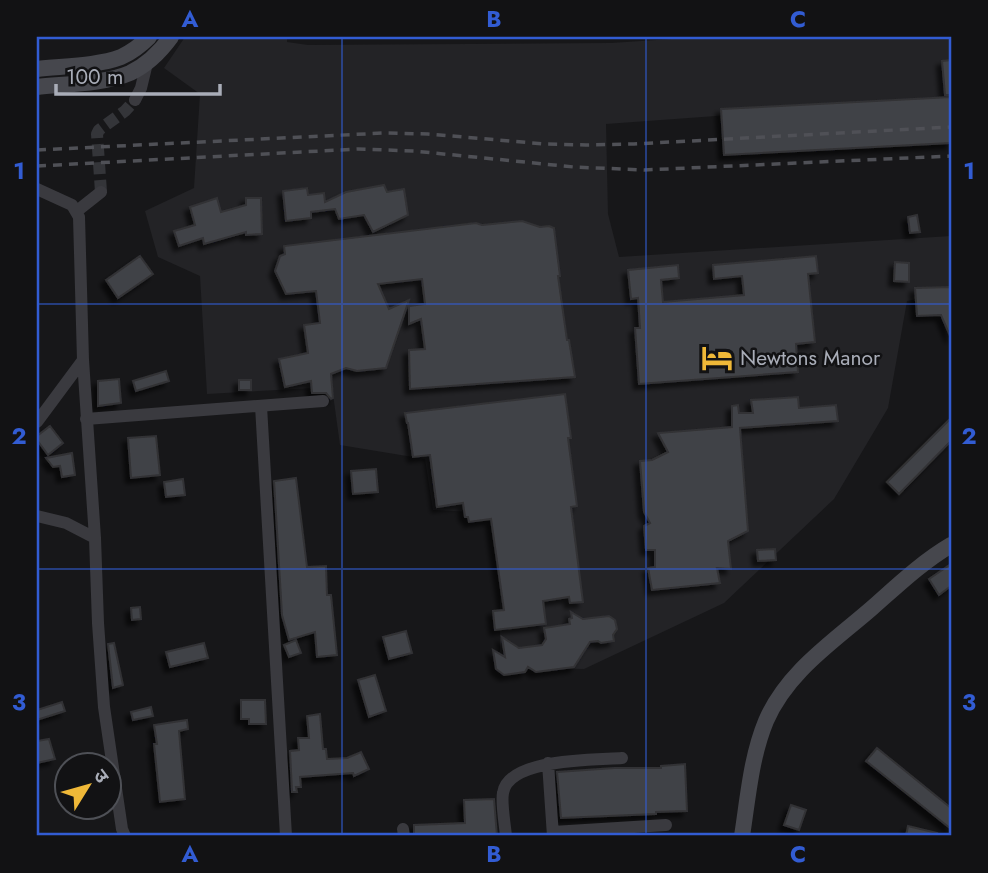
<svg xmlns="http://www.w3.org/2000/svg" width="988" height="873" font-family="Jost,'Noto Sans Devanagari',sans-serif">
	<defs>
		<filter id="shadow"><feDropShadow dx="-5" dy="5" stdDeviation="2" flood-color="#0009"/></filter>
	</defs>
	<rect width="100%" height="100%" fill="#171719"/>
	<path fill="#232326" d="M 185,37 L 287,37 L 287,42 L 308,45 L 611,43 L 701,37 L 951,37 L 951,99 L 606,124 L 608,214 L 619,257 L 951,236 L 951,293 L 907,301 L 888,408 L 834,499 L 724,603 L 584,669 L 500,667 L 500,592 L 492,513 L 433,510 L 425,459 L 340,445 L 332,387 L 207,394 L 200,276 L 158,257 L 145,211 L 194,188 L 200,94 L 164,68 Z"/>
	<path fill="#414246" stroke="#313134" stroke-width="2" filter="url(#shadow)" d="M 951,60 L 951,95 L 945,95 L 942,61 Z
		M 951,97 L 951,143 L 724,155 L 721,109 Z
		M 384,185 L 387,192 L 404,189 L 408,215 L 373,232 L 364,215 L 339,219 L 335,209 L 311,212 L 311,218 L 286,221 L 283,191 L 307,188 L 308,195 L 324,193 L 325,202 L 346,192 Z
		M 217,198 L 221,212 L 246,205 L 246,198 L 261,198 L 262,234 L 246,235 L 246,232 L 204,244 L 203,238 L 179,246 L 174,231 L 195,225 L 190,207 Z
		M 917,215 L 920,232 L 910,233 L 908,217 Z
		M 522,221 L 540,227 L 549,226 L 554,228 L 560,276 L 558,276 L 567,340 L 569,340 L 575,377 L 410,389 L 409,350 L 425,349 L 421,319 L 409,324 L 409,306 L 425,304 L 422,279 L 378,284 L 389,309 L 409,300 L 386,368 L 357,371 L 346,368 L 331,374 L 333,398 L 331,399 L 326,393 L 312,393 L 311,381 L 285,387 L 279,359 L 308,353 L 304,325 L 320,323 L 316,291 L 286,294 L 275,271 L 280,256 L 285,254 L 284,246 L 476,223 L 482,225 Z
		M 140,256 L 153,274 L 118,298 L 106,280 Z
		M 816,256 L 818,273 L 808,274 L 815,342 L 796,344 L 798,372 L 639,384 L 635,328 L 640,328 L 638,298 L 631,299 L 628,270 L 678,265 L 679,278 L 661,280 L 663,302 L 744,295 L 742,276 L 714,279 L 713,265 Z
		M 895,262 L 909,263 L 909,282 L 894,281 Z
		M 951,287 L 951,338 L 941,315 L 917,316 L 915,288 Z
		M 166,371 L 169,381 L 136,391 L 133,381 Z
		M 119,379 L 121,403 L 98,406 L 98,381 Z
		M 239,380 L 251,380 L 251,390 L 239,390 Z
		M 565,394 L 571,438 L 568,438 L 577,506 L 571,507 L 583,602 L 570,603 L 569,597 L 543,601 L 546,624 L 495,630 L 493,611 L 504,610 L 491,519 L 469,522 L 468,517 L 465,517 L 463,503 L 437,507 L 430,455 L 413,457 L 408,423 L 407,423 L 405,413 Z
		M 798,397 L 799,408 L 836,405 L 838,421 L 740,428 L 748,531 L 728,541 L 731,569 L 717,568 L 720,583 L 652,590 L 648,568 L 655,567 L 655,550 L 646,550 L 644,526 L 650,523 L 644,512 L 640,461 L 652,460 L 668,452 L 658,433 L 732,427 L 732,406 L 738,405 L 739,413 L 753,413 L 751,400 Z
		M 951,418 L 951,441 L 899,494 L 887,482 Z
		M 50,426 L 63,443 L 48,455 L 37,440 L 37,436 Z
		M 156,436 L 160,475 L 131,478 L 128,438 Z
		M 72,453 L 75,475 L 62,477 L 60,466 L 53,467 L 46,458 Z
		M 376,469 L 378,492 L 353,494 L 351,471 Z
		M 296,478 L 307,567 L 326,566 L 327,595 L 331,595 L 337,655 L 317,657 L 315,632 L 289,640 L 282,615 L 274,481 Z
		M 183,479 L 185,495 L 166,497 L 164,482 Z
		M 775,549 L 776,560 L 758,561 L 757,550 Z
		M 951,564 L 951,586 L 939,595 L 929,579 Z
		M 140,607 L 141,619 L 132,620 L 131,608 Z
		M 571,612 L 583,619 L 609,616 L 615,620 L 617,629 L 613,635 L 614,641 L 601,643 L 598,641 L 590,642 L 574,667 L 536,672 L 528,667 L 525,672 L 504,675 L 496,669 L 493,650 L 505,657 L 502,637 L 519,648 L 542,645 L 546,639 L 544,628 L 570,624 L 569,619 L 572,618 Z
		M 406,631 L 412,653 L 389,659 L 383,637 Z
		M 296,640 L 301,653 L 289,657 L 284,645 Z
		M 114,643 L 123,685 L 113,688 L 108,644 Z
		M 204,643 L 208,658 L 170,667 L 166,652 Z
		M 375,675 L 386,711 L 369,717 L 358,680 Z
		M 241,700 L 265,700 L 266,724 L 249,724 L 249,719 L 241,719 Z
		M 62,702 L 65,711 L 37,720 L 37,710 Z
		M 151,707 L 153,716 L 133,720 L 131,712 Z
		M 320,714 L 323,749 L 326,749 L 327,759 L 347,758 L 361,752 L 369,769 L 354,776 L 353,773 L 300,777 L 301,787 L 296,787 L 297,792 L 292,792 L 290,751 L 299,750 L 298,738 L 309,738 L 307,716 Z
		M 187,720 L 188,729 L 179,731 L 185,799 L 160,802 L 154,744 L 157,744 L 154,725 Z
		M 49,739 L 55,759 L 37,763 L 37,741 Z
		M 877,748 L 951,808 L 951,829 L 866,761 Z
		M 685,764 L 687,811 L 656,812 L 656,814 L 561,818 L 557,772 L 614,768 L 661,768 L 661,766 Z
		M 494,799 L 497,836 L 414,836 L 414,825 L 465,823 L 464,800 Z
		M 791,805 L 806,810 L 799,830 L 784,825 Z
		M 908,826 L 937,833 L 936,836 L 906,836 Z"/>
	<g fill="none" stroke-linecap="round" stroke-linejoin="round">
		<path stroke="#343539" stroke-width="12" stroke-dasharray="12 6" stroke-linecap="butt" d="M 101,192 L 97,134 L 99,130 L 125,111 L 135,100"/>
		<path stroke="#3a3a3f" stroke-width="12" d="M 135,100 L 141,88 L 147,63
			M 37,189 L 72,205 L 79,217 L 83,360 L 95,538 L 98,623 L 104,707 L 122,829 L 125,836
			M 77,211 L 101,192
			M 261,406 L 286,836
			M 86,419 L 323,401
			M 37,422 L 83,360
			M 37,516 L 66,523 L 95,538
			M 548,763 L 553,836
			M 403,829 L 404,836
			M 553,832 L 666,825
			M 506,836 C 505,825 501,803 503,793 C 508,758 595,760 622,758"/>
		<path stroke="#46474d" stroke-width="16" d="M 37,69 C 63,66 97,66 121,57 C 132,52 141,45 149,37
			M 37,87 C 64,84 105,84 130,73 C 147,65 160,52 171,37
			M 742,836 C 748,798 751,757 766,721 C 787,672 833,642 872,608 C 897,586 922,562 951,545"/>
		<path stroke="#4f5056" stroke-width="3.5" stroke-dasharray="9 7" stroke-linecap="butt" d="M 37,150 L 384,133 L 428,134 L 545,144 L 586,145 L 634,144 L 951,127
			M 37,166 L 358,149 L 414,151 L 574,167 L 644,170 L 951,156"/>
	</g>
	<path fill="none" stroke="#325cd3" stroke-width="2" stroke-opacity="0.55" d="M 342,37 L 342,836M 646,37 L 646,836M 37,304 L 951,304M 37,569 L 951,569"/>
	<defs>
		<symbol id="hotel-bare" viewBox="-9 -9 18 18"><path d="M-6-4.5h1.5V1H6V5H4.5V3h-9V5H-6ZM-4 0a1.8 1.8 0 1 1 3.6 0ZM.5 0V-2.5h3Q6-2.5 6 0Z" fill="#efb838" stroke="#121214" stroke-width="2.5" paint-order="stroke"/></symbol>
	</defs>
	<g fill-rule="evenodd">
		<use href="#hotel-bare" x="695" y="336" width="44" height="44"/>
	</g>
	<g text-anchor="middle" stroke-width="5" stroke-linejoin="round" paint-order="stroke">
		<g font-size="21" fill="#a9adb8" stroke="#121214" text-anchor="start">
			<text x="740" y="365">Newtons Manor</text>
		</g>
	</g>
	<rect width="988" height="873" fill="none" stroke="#121214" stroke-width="77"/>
	<g transform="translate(88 786) rotate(53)"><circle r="33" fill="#121214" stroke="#4e5056" stroke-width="2"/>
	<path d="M0-5L12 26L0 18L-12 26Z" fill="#efb838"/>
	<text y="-10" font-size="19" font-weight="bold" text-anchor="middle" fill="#a9adb8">उ</text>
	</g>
	<path d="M56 84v10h164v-10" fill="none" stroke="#a9adb8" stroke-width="3.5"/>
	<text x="66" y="84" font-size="21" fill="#a9adb8" stroke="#121214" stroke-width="5" paint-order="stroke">100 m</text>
	<rect x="38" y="38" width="912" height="796" fill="none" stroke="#325cd3" stroke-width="2.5"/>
	<g font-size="23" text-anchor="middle" font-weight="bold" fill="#325cd3">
		<text x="190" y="27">A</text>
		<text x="494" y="27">B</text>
		<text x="798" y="27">C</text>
		<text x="19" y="179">1</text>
		<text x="969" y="179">1</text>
		<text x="19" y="444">2</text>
		<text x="969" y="444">2</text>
		<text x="19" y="710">3</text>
		<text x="969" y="710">3</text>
		<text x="190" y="862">A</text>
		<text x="494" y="862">B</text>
		<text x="798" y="862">C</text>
	</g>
</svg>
